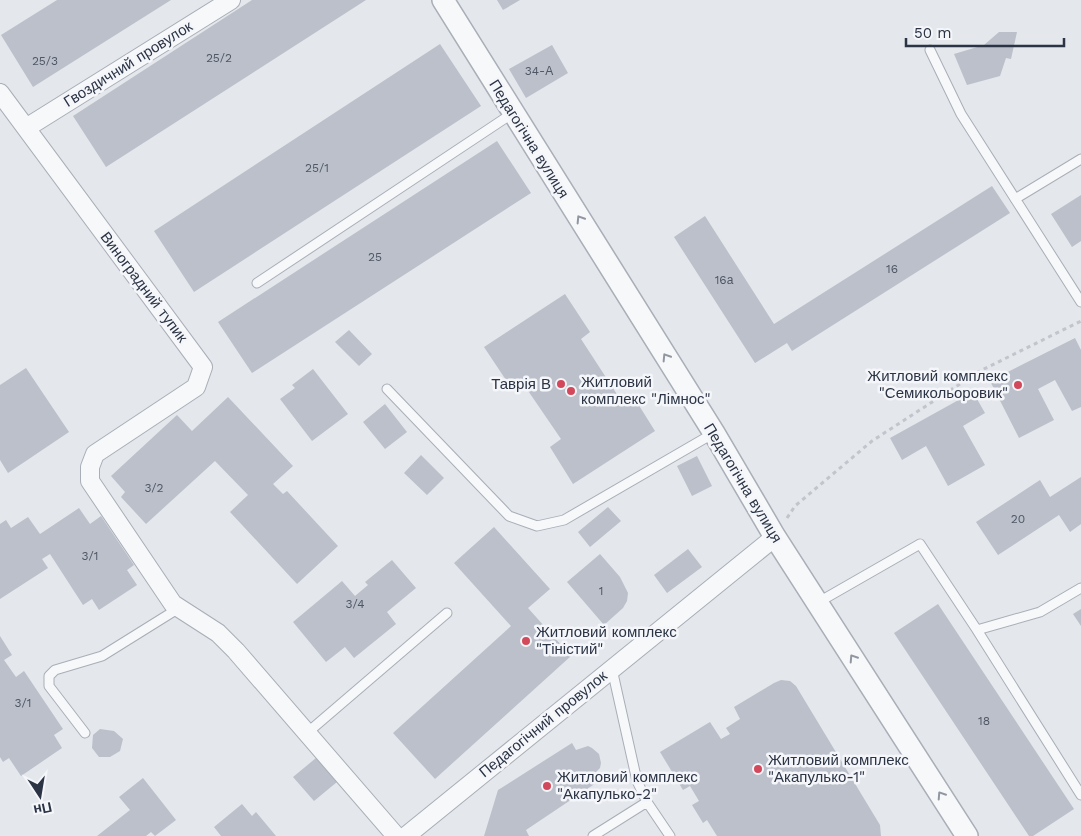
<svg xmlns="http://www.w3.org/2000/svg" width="1081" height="836" font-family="'Work Sans',sans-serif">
	<rect width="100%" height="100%" fill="#e4e7ec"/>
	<path fill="#bbc0ca" d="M 57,0 L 171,0 L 33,87 L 1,35 Z
		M 252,0 L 366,0 L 106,167 L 73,116 Z
		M 497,0 L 520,0 L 503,10 Z
		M 999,32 L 1017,32 L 1011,59 L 1006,58 L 1000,76 L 967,85 L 954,54 L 984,45 Z
		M 440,44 L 481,106 L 194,292 L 154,231 Z
		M 552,45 L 568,73 L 526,98 L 509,69 Z
		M 497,141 L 531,193 L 252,373 L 218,322 Z
		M 992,186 L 1010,213 L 792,351 L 787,343 L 755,363 L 674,237 L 705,216 L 774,324 Z
		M 1081,195 L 1081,241 L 1072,247 L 1051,214 Z
		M 565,294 L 590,332 L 581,339 L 622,402 L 633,396 L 655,431 L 573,484 L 550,447 L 561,439 L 520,379 L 510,386 L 484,347 Z
		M 349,330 L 372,354 L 359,366 L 335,342 Z
		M 1075,338 L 1081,350 L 1081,407 L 1072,411 L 1055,380 L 1038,389 L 1054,420 L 1019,438 L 990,381 Z
		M 26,368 L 69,432 L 8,473 L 0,460 L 0,385 Z
		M 313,369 L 348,414 L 312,441 L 280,399 L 295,388 L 292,385 Z
		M 973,392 L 985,413 L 963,426 L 985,465 L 948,486 L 926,446 L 902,460 L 890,438 Z
		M 228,397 L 293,466 L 273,484 L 283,494 L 287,491 L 338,546 L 297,584 L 230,512 L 248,495 L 215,461 L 146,524 L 121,497 L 125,492 L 111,476 L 177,415 L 192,431 Z
		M 385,404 L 407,432 L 385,449 L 363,422 Z
		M 421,455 L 444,478 L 427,495 L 404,473 Z
		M 697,456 L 712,486 L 692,496 L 677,466 Z
		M 1081,477 L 1081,524 L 1070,532 L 1059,515 L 998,555 L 976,522 L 1040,480 L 1050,497 Z
		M 608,507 L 621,521 L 590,547 L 578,532 Z
		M 79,508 L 90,524 L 101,516 L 134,565 L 127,570 L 137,585 L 99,610 L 92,599 L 83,605 L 50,554 L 42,559 L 48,568 L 0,599 L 0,524 L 6,520 L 11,528 L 28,517 L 40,534 Z
		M 494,527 L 550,589 L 528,608 L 571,656 L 435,779 L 393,733 L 511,626 L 454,563 Z
		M 688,549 L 702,567 L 667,593 L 654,575 Z
		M 600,554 L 620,577 L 628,593 L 627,601 L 623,608 L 604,625 L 567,582 Z
		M 392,560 L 416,588 L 387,612 L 396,624 L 354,658 L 345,647 L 326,662 L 293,622 L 342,581 L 355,596 L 368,585 L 365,582 Z
		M 938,604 L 1074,809 L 1033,836 L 1029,836 L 894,633 Z
		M 1081,609 L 1081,626 L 1073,614 Z
		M 0,636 L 12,655 L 4,660 L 16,677 L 24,671 L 63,729 L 54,735 L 62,748 L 21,776 L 9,758 L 3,762 L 0,757 Z
		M 781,680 L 790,681 L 796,686 L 880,825 L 881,836 L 717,836 L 707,820 L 703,823 L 692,805 L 699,801 L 690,786 L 683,790 L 660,752 L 710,722 L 721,739 L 730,734 L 726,728 L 740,719 L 734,707 L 774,683 Z
		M 100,729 L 114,731 L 123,739 L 120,751 L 110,757 L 99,757 L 92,748 L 93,735 Z
		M 572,743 L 576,750 L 588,746 L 592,748 L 599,754 L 601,763 L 600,768 L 592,776 L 596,783 L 526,830 L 529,836 L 484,836 L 498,790 Z
		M 316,758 L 337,782 L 314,801 L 293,777 Z
		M 143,778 L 176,820 L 155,836 L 151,832 L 146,836 L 97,836 L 130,810 L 119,797 Z
		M 242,804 L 252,816 L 256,812 L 276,836 L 221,836 L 214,827 Z"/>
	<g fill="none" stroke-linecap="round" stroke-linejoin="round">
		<defs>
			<path id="service" d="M 930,50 L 961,114 L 1081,302
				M 1015,199 L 1081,159
				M 257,283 L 513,113
				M 387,389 L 509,516 L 537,526 L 564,520 L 714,433
				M 817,603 L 920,544 L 977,630 L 1040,612 L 1081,588
				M 977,630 L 1081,795
				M 612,669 L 637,781 L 647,802 L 670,836
				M 85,733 L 49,686 L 49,676 L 55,670 L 102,656 L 179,608
				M 307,733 L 447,613
				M 593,836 L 647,802"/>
			<path id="minor" d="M 0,93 L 203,367 L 196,387 L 95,454 L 90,467 L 90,481 L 173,604 L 218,633 L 236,651 L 396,836
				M 26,128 L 231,0
				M 406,836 L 775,537"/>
			<path id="tertiary" d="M 443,0 L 714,433 L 775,537 L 967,836"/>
		</defs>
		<use href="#service" stroke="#a9aeb7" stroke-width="11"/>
		<use href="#minor" stroke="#a9aeb7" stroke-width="20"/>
		<use href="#tertiary" stroke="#a9aeb7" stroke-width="24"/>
		<path stroke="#c2c5cb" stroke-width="3" stroke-dasharray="4 4" stroke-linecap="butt" d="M 787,518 L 795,506 L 872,441 L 980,371 L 1081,321"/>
		<use href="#service" stroke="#f7f8fa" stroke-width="9"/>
		<use href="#minor" stroke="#f7f8fa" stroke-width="18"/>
		<use href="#tertiary" stroke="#f7f8fa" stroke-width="21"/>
	</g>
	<defs><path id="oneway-chevron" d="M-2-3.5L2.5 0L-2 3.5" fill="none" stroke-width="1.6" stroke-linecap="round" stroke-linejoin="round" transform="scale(1.25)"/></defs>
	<g stroke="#9196a0">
		<use href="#oneway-chevron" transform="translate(580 219) rotate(-122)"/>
		<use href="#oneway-chevron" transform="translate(666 357) rotate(-122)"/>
		<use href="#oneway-chevron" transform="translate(853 658) rotate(-123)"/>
		<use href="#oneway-chevron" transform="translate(941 795) rotate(-123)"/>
	</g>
	<g fill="#d1495b" stroke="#f4f6f9" stroke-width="2">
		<circle cx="561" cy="384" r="5"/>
		<circle cx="1018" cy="385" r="5"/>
		<circle cx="571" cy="391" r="5"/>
		<circle cx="526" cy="641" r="5"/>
		<circle cx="758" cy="769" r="5"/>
		<circle cx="547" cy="786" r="5"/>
	</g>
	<g text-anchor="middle" stroke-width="5" stroke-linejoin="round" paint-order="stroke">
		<g font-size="12" fill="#4f5766">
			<text x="219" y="62">25/2</text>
			<text x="45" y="65">25/3</text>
			<text x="539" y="75">34-А</text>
			<text x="317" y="172">25/1</text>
			<text x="375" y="261">25</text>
			<text x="892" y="273">16</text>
			<text x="724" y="284">16а</text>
			<text x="154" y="492">3/2</text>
			<text x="1018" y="523">20</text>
			<text x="90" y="560">3/1</text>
			<text x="601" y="595">1</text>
			<text x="355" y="608">3/4</text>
			<text x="23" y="707">3/1</text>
			<text x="984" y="725">18</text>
		</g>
		<g font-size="15" fill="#2b3445" stroke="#f4f6f9">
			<text transform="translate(128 64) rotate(-32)" y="5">Гвоздичний провулок</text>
			<text transform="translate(529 139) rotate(58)" y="5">Педагогічна вулиця</text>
			<text transform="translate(144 287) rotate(53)" y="5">Виноградний тупик</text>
			<text transform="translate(743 483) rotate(59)" y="5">Педагогічна вулиця</text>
			<text transform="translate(543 724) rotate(-39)" y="5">Педагогічний провулок</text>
		</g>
		<g font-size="15" fill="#2b3445" stroke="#f4f6f9" text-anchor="start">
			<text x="1008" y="381" text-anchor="end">Житловий комплекс<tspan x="1008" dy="17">"Семикольоровик"</tspan></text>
			<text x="581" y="387">Житловий<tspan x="581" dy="17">комплекс "Лімнос"</tspan></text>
			<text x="551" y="389" text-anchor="end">Таврія В</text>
			<text x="536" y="637">Житловий комплекс<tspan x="536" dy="17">"Тіністий"</tspan></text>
			<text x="768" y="765">Житловий комплекс<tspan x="768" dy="17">"Акапулько-1"</tspan></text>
			<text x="557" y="782">Житловий комплекс<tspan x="557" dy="17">"Акапулько-2"</tspan></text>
		</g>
	</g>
	<g transform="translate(40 796) rotate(168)" stroke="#f4f6f9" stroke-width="4" paint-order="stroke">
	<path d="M0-4L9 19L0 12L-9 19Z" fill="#2b3445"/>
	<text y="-8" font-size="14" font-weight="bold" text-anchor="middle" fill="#2b3445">Пн</text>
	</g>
	<path d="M906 38v8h158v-8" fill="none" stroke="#2b3445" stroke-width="2.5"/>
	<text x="914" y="38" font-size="15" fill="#2b3445" stroke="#f4f6f9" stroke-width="4" paint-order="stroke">50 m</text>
</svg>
